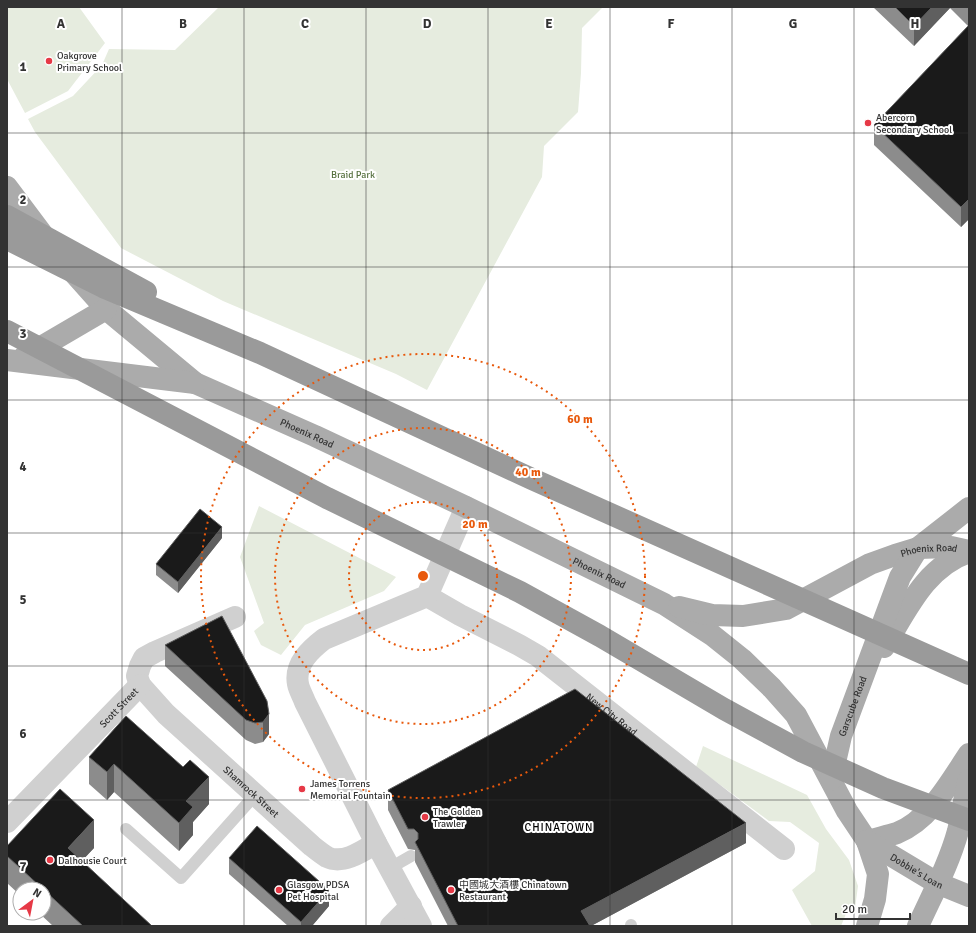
<svg xmlns="http://www.w3.org/2000/svg" width="976" height="933" font-family="Signika,'Noto Sans SC',sans-serif">
	<rect width="100%" height="100%" fill="#fff"/>
	<path fill="#e6ecdf" d="M 7,7 L 79,7 L 105,43 L 68,91 L 25,113 L 7,79 Z
		M 219,7 L 603,7 L 582,28 L 581,73 L 578,112 L 544,146 L 542,177 L 427,390 L 396,374 L 223,301 L 121,248 L 35,132 L 28,119 L 73,96 L 102,65 L 109,49 L 175,50 Z
		M 259,506 L 396,577 L 384,591 L 305,625 L 281,655 L 261,645 L 254,631 L 264,623 L 240,557 Z
		M 703,746 L 807,795 L 826,829 L 849,860 L 858,886 L 855,908 L 850,904 L 841,926 L 812,926 L 792,890 L 815,871 L 819,843 L 790,822 L 769,821 L 696,767 Z"/>
	<g fill="none" stroke-linecap="round" stroke-linejoin="round">
		<path stroke="#d0d0d0" stroke-width="12" d="M 126,829 L 181,878 L 255,795
			M 390,868 L 411,856
			M 631,925 L 631,926"/>
		<g stroke="#d0d0d0" stroke-width="22">
			<path id="s1" d="M 427,596 L 460,615 L 519,645 L 538,656 L 784,849"/>
			<path id="s2" d="M 235,617 L 155,652 L 144,658 L 140,666 L 137,676 L 140,685 L 166,714 L 312,846 C 317,850 322,854 327,857 C 343,865 363,851 376,843"/>
			<path id="s3" d="M 7,822 L 140,685"/>
			<path d="M 391,926 L 411,906"/>
			<path d="M 421,926 L 376,843 L 305,702 C 303,696 299,690 298,684 C 294,664 311,649 324,639 L 427,596 L 466,507"/>
		</g>
		<g stroke="#ababab" stroke-width="22">
			<path d="M 7,187 L 46,239"/>
			<path id="s4" d="M 73,272 L 106,309 L 195,383 L 315,436 L 466,507 L 664,604 L 712,635 L 742,659 L 772,688 L 796,715 L 847,811 L 867,841 L 878,874 L 875,899 L 867,926"/>
			<path d="M 24,357 L 106,309"/>
			<path d="M 7,360 L 195,383"/>
			<path id="s5" d="M 679,607 L 712,615 L 743,616 L 786,609 L 870,564 L 895,555 L 918,548 L 951,547 L 969,551"/>
			<path d="M 884,647 C 907,610 925,567 969,552"/>
			<path id="s6" d="M 831,780 L 841,736 L 900,577 L 918,548 L 969,508"/>
			<path d="M 867,841 C 877,838 888,836 897,833 C 930,820 950,782 969,754"/>
			<path id="s7" d="M 867,841 L 937,883 L 969,896"/>
			<path d="M 918,926 C 932,895 949,864 958,831 C 962,814 964,797 969,780"/>
		</g>
		<path stroke="#9a9a9a" stroke-width="22" d="M 7,216 L 146,292
			M 7,239 L 103,287 L 260,353 L 532,479 L 969,674
			M 7,331 L 327,498 L 520,592 L 600,636 L 724,709 L 803,752 L 883,788 L 969,820"/>
	</g>
	<path fill="#8c8c8c" d="M 873,7 L 969,7 L 969,219 L 961,227 L 874,145 L 874,125 L 968,26 L 950,8 L 914,46 Z
		M 222,538 L 178,593 L 156,575 L 156,564 Z
		M 222,616 L 269,734 L 263,742 L 255,744 L 246,740 L 165,666 L 165,645 Z
		M 126,716 L 209,804 L 193,822 L 193,835 L 179,851 L 114,792 L 107,800 L 89,784 L 89,757 Z
		M 388,790 L 746,843 L 591,926 L 448,926 L 415,862 L 415,850 L 408,849 L 388,810 Z
		M 7,846 L 94,848 L 81,861 L 152,926 L 53,926 L 39,913 L 44,913 L 44,889 L 20,889 L 20,895 L 7,883 Z
		M 229,858 L 329,906 L 312,926 L 288,926 L 229,874 Z"/>
	<path fill="#5f5f5f" d="M 932,7 L 950,7 L 950,8 L 914,46 L 914,26 Z
		M 969,199 L 969,219 L 961,227 L 961,207 Z
		M 222,527 L 222,538 L 178,593 L 178,582 Z
		M 269,714 L 269,734 L 263,742 L 263,722 Z
		M 114,764 L 114,792 L 107,800 L 107,772 Z
		M 209,777 L 209,804 L 193,822 L 193,835 L 179,851 L 179,823 L 186,801 Z
		M 94,820 L 94,848 L 68,876 L 68,848 Z
		M 746,823 L 746,843 L 591,926 L 581,926 L 581,911 Z
		M 329,890 L 329,906 L 312,926 L 301,926 L 301,922 Z"/>
	<path fill="#1a1a1a" stroke="#5f5f5f" d="M 895,7 L 932,7 L 914,26 Z
		M 969,25 L 969,199 L 961,207 L 874,125 Z
		M 200,509 L 222,527 L 178,582 L 156,564 Z
		M 222,616 L 267,701 L 269,714 L 263,722 L 255,723 L 246,720 L 165,645 Z
		M 575,689 L 746,823 L 581,911 L 590,926 L 458,926 L 415,842 L 418,839 L 418,833 L 414,829 L 408,829 L 388,790 Z
		M 126,716 L 183,767 L 190,760 L 209,777 L 186,801 L 193,807 L 179,823 L 114,764 L 107,772 L 89,757 Z
		M 60,789 L 94,820 L 68,848 L 152,926 L 83,926 L 44,890 L 44,889 L 43,889 L 7,856 L 7,846 Z
		M 257,826 L 329,890 L 301,922 L 229,858 Z"/>
	<path fill="none" stroke="#333" stroke-width="1" stroke-opacity="0.55" d="M 122,7 L 122,926M 244,7 L 244,926M 366,7 L 366,926M 488,7 L 488,926M 610,7 L 610,926M 732,7 L 732,926M 854,7 L 854,926M 7,133 L 969,133M 7,267 L 969,267M 7,400 L 969,400M 7,533 L 969,533M 7,666 L 969,666M 7,800 L 969,800"/>
	<g fill="none" stroke="#e8590c" stroke-width="2" stroke-dasharray="2 4">
		<circle cx="423" cy="576" r="74"/>
		<circle cx="423" cy="576" r="148"/>
		<circle cx="423" cy="576" r="222"/>
	</g>
	<g fill="#e63946" stroke="#fff" stroke-width="1.5">
		<circle cx="49" cy="61" r="4"/>
		<circle cx="868" cy="123" r="4"/>
		<circle cx="302" cy="789" r="4"/>
		<circle cx="425" cy="817" r="4"/>
		<circle cx="50" cy="860" r="4"/>
		<circle cx="279" cy="890" r="4"/>
		<circle cx="451" cy="890" r="4"/>
	</g>
	<g text-anchor="middle" stroke-width="4" stroke-linejoin="round" paint-order="stroke">
		<g font-size="10" fill="#333" stroke="#fff" text-anchor="start">
			<text x="57" y="59">Oakgrove<tspan x="57" dy="12">Primary School</tspan></text>
			<text x="876" y="121">Abercorn<tspan x="876" dy="12">Secondary School</tspan></text>
			<text x="310" y="787">James Torrens<tspan x="310" dy="12">Memorial Fountain</tspan></text>
			<text x="433" y="815">The Golden<tspan x="433" dy="12">Trawler</tspan></text>
			<text x="58" y="864">Dalhousie Court</text>
			<text x="287" y="888">Glasgow PDSA<tspan x="287" dy="12">Pet Hospital</tspan></text>
			<text x="459" y="888">中國城大酒樓 Chinatown<tspan x="459" dy="12">Restaurant</tspan></text>
		</g>
		<g font-size="10" fill="#56703f" stroke="#fff">
			<text x="353" y="178">Braid Park</text>
		</g>
		<g font-size="10" fill="#333" stroke="#fff">
			<text dy="4" stroke="none"><textPath href="#s4" startOffset="288">Phoenix Road</textPath></text>
			<text dy="4" stroke="none"><textPath href="#s5" startOffset="265">Phoenix Road</textPath></text>
			<text dy="4" stroke="none"><textPath href="#s4" startOffset="612">Phoenix Road</textPath></text>
			<text dy="4" stroke="none"><textPath href="#s6" startOffset="77">Garscube Road</textPath></text>
			<text dy="4" stroke="none"><textPath href="#s3" startOffset="160">Scott Street</textPath></text>
			<text dy="4" stroke="none"><textPath href="#s1" startOffset="220">New City Road</textPath></text>
			<text dy="4" stroke="none"><textPath href="#s2" startOffset="283">Shamrock Street</textPath></text>
			<text dy="4" stroke="none"><textPath href="#s7" startOffset="58">Dobbie's Loan</textPath></text>
		</g>
		<g font-size="11" letter-spacing="1" fill="#000" stroke="#fff">
			<text x="559" y="831">CHINATOWN</text>
		</g>
	</g>
	<g font-size="13" text-anchor="middle" font-weight="bold" fill="#333" stroke="#fff" stroke-width="4" stroke-linejoin="round" paint-order="stroke">
		<text x="61" y="28">A</text>
		<text x="183" y="28">B</text>
		<text x="305" y="28">C</text>
		<text x="427" y="28">D</text>
		<text x="549" y="28">E</text>
		<text x="671" y="28">F</text>
		<text x="793" y="28">G</text>
		<text x="915" y="28">H</text>
		<text x="23" y="71">1</text>
		<text x="23" y="204">2</text>
		<text x="23" y="338">3</text>
		<text x="23" y="471">4</text>
		<text x="23" y="604">5</text>
		<text x="23" y="738">6</text>
		<text x="23" y="871">7</text>
	</g>
	<circle cx="423" cy="576" r="6" fill="#e8590c" stroke="#fff" stroke-width="2"/>
	<g font-size="12" text-anchor="middle" font-weight="bold" fill="#e8590c" stroke="#fff" stroke-width="4" stroke-linejoin="round" paint-order="stroke">
		<text x="580" y="423">60 m</text>
		<text x="528" y="476">40 m</text>
		<text x="475" y="528">20 m</text>
	</g>
	<rect width="976" height="933" fill="none" stroke="#333333" stroke-width="16"/>
	<g transform="translate(32 901) rotate(32)"><circle r="19" fill="#ffffff" stroke="#adadad"/>
	<path d="M0-3L7 15L0 10L-7 15Z" fill="#e63946"/>
	<text y="-6" font-size="11" font-weight="bold" text-anchor="middle" fill="#333333">N</text>
	</g>
	<path d="M836 913v6h74v-6" fill="none" stroke="#333333" stroke-width="2"/>
	<text x="842" y="913" font-size="12" fill="#333333" stroke="#ffffff" stroke-width="3" paint-order="stroke">20 m</text>
</svg>
